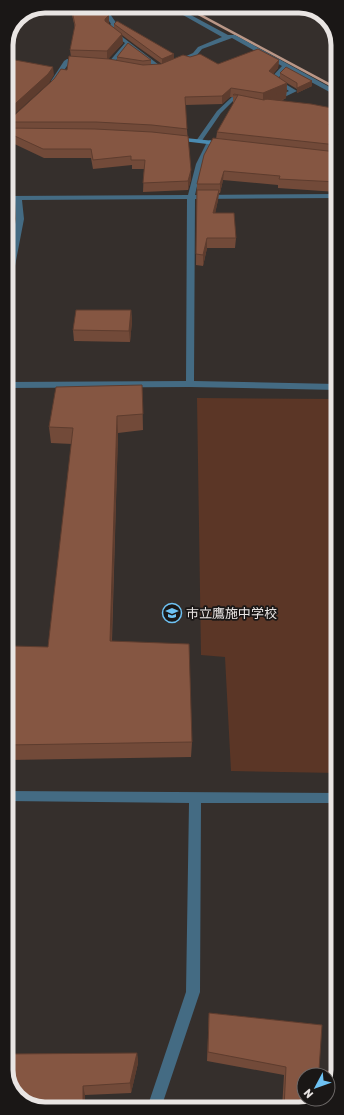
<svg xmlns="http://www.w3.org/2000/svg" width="344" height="1115" font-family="Rubik,'Noto Sans JP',sans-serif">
	<rect width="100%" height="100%" fill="#352f2c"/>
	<path fill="#5b3626" d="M 197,398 L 337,399 L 338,773 L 231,771 L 225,657 L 201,655 Z"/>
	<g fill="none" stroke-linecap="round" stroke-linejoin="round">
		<path fill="#ba9787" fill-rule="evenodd" d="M 181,6 L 186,6 L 337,87 L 337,90 Z"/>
		<path fill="#446b83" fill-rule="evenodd" d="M 167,6 L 174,6 L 228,35 L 235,35 L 337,91 L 337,96 L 287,69 L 277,79 L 297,91 L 276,101 L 272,101 L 272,99 L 289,91 L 270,79 L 282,66 L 232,38 L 202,49 L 197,55 L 179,63 L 175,63 L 175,61 L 193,53 L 198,47 L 222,37 Z
			M 108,13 L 110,14 L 117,24 L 112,29 L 163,68 L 163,70 L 159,70 L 128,46 L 112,65 L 108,65 L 108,63 L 125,43 L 106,29 L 111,24 L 105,15 Z
			M 67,59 L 81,60 L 84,62 L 81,64 L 69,63 L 56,82 L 52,82 L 51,81 L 64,61 Z
			M 232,97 L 248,102 L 245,104 L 233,101 L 221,113 L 201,142 L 197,142 L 196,141 L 217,111 Z
			M 210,140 L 213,142 L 202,164 L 195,195 L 337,194 L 337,198 L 195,199 L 194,381 L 337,384 L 337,390 L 190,387 L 6,388 L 6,382 L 186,381 L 187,199 L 22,200 L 24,219 L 10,292 L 6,294 L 6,270 L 16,219 L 15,200 L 6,200 L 6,196 L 188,195 L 196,164 L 207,142 Z
			M 7,791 L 338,793 L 338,803 L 201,803 L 200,992 L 161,1108 L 147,1108 L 186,992 L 189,803 L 7,801 Z"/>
		<path fill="#4a8bb1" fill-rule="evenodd" d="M 176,137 L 224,142 L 227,144 L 224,146 L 174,140 L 173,139 Z"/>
	</g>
	<path fill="#724a39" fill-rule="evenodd" d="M 70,6 L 102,6 L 109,24 L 114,28 L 114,24 L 174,59 L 218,64 L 279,60 L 278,68 L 273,74 L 280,78 L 280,73 L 312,81 L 312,86 L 297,93 L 297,89 L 287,83 L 286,98 L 281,101 L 337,109 L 336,118 L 332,126 L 337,126 L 337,192 L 278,188 L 278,185 L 223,180 L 220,193 L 219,193 L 218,200 L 215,213 L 236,238 L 235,248 L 207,248 L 203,266 L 196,265 L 197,184 L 216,139 L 217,132 L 233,104 L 233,97 L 230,97 L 222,104 L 185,105 L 191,179 L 188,190 L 143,192 L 144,169 L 132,169 L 132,165 L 93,169 L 91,158 L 44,158 L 6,140 L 6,128 L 7,128 L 7,122 L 67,70 L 71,57 L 70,50 L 75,28 ZM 122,35 L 138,47 L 162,64 L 151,65 L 151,60 L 117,57 L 117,61 L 108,59 L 123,43 Z
		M 131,310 L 132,321 L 130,342 L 74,341 L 73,330 Z
		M 142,385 L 143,430 L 118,433 L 112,641 L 192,742 L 191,757 L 9,760 L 7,752 L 7,725 L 48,647 L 72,444 L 51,443 L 49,427 Z
		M 209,1013 L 322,1025 L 309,1108 L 282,1108 L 284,1075 L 207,1061 Z
		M 137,1053 L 138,1063 L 131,1093 L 85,1095 L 85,1109 L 42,1109 Z"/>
	<path fill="#5d3c2e" d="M 109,15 L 109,24 L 105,28 L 105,19 Z
		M 122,34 L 123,43 L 107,60 L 107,51 Z
		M 174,54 L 174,59 L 162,64 L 162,59 Z
		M 279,60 L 278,68 L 269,79 L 269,71 Z
		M 53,67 L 54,75 L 49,83 L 6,122 L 6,112 Z
		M 312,81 L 312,86 L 297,93 L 297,88 Z
		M 287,83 L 286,98 L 266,108 L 263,101 L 263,93 Z
		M 231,88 L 230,97 L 222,104 L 222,96 Z
		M 337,110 L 336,118 L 328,134 L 329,125 Z
		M 191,170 L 191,179 L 188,190 L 188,181 Z
		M 224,171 L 223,180 L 220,193 L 220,184 Z
		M 219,190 L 218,200 L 213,224 L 213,213 Z
		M 207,238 L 207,248 L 203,266 L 203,255 Z
		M 131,310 L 132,321 L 130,342 L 129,331 Z
		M 117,416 L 118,433 L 111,656 L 110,641 Z
		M 137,1053 L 138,1063 L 131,1093 L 130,1083 Z
		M 83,1086 L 85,1095 L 85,1109 L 83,1109 Z"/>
	<path fill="#855642" stroke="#5d3c2e" d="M 71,6 L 102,6 L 109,15 L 105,19 L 105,21 L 122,34 L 107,51 L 70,50 L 75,25 Z
		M 117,21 L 174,54 L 162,59 L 114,24 Z
		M 128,43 L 151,60 L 143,61 L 117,57 Z
		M 258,49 L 279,60 L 269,71 L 287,83 L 263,93 L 231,88 L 222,96 L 185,97 L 187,129 L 152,125 L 96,122 L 7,122 L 54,79 L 61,69 L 67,70 L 69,56 L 109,59 L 143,65 L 161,64 L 183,55 L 190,57 L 200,54 L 218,64 Z
		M 15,60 L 53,67 L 48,74 L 6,112 L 6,66 Z
		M 286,67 L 312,81 L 297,88 L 297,83 L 280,73 Z
		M 287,89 L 266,99 L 311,104 L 337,109 L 329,125 L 337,126 L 337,145 L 217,132 L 238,95 L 233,95 L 234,94 L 264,100 Z
		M 6,128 L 95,129 L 152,132 L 188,136 L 191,170 L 188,181 L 143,183 L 145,160 L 131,160 L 131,156 L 93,160 L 91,149 L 43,149 L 6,132 Z
		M 213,138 L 337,152 L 337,182 L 279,179 L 280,176 L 224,171 L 220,184 L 197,184 L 204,155 Z
		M 197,190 L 219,190 L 213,213 L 234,213 L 236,238 L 207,238 L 203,255 L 196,254 Z
		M 76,310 L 131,310 L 129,331 L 73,330 Z
		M 142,385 L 143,414 L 117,416 L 110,641 L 189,644 L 192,742 L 7,745 L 7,725 L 13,646 L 48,647 L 73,428 L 49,427 L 56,387 Z
		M 209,1013 L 322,1025 L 319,1070 L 337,1072 L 330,1094 L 328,1095 L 328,1075 L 304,1075 L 304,1099 L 322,1099 L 309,1108 L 284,1108 L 286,1067 L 208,1052 Z
		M 137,1053 L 130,1083 L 83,1086 L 83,1109 L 42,1109 L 19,1100 L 7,1080 L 7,1054 Z
		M 240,1106 L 273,1108 L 240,1108 Z"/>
	<defs>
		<symbol id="school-ring" viewBox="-11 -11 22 22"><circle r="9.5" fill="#1a1716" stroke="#6ec2f3" stroke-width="1.5"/><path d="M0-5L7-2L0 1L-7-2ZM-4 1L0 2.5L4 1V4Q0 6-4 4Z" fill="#6ec2f3"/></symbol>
	</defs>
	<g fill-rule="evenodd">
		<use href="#school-ring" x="161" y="602" width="22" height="22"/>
	</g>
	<g text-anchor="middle" stroke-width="3.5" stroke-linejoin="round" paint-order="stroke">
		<g font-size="13" fill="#e9e5e3" stroke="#1a1716" text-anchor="start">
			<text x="186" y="618">市立鷹施中学校</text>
		</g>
	</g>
	<path d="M0 0H344V1115H0ZM45 13H299A32 32 0 0 1 331 45V1070A32 32 0 0 1 299 1102H45A32 32 0 0 1 13 1070V45A32 32 0 0 1 45 13Z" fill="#1a1716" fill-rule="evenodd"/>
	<path fill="none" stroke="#e9e5e3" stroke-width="5" d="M45 13H299A32 32 0 0 1 331 45V1070A32 32 0 0 1 299 1102H45A32 32 0 0 1 13 1070V45A32 32 0 0 1 45 13Z"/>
	<g transform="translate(316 1087) rotate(229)"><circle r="19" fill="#1a1716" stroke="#6d6968"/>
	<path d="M0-3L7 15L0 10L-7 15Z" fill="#6ec2f3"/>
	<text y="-6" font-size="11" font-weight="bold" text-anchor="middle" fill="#e9e5e3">N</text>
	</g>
</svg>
